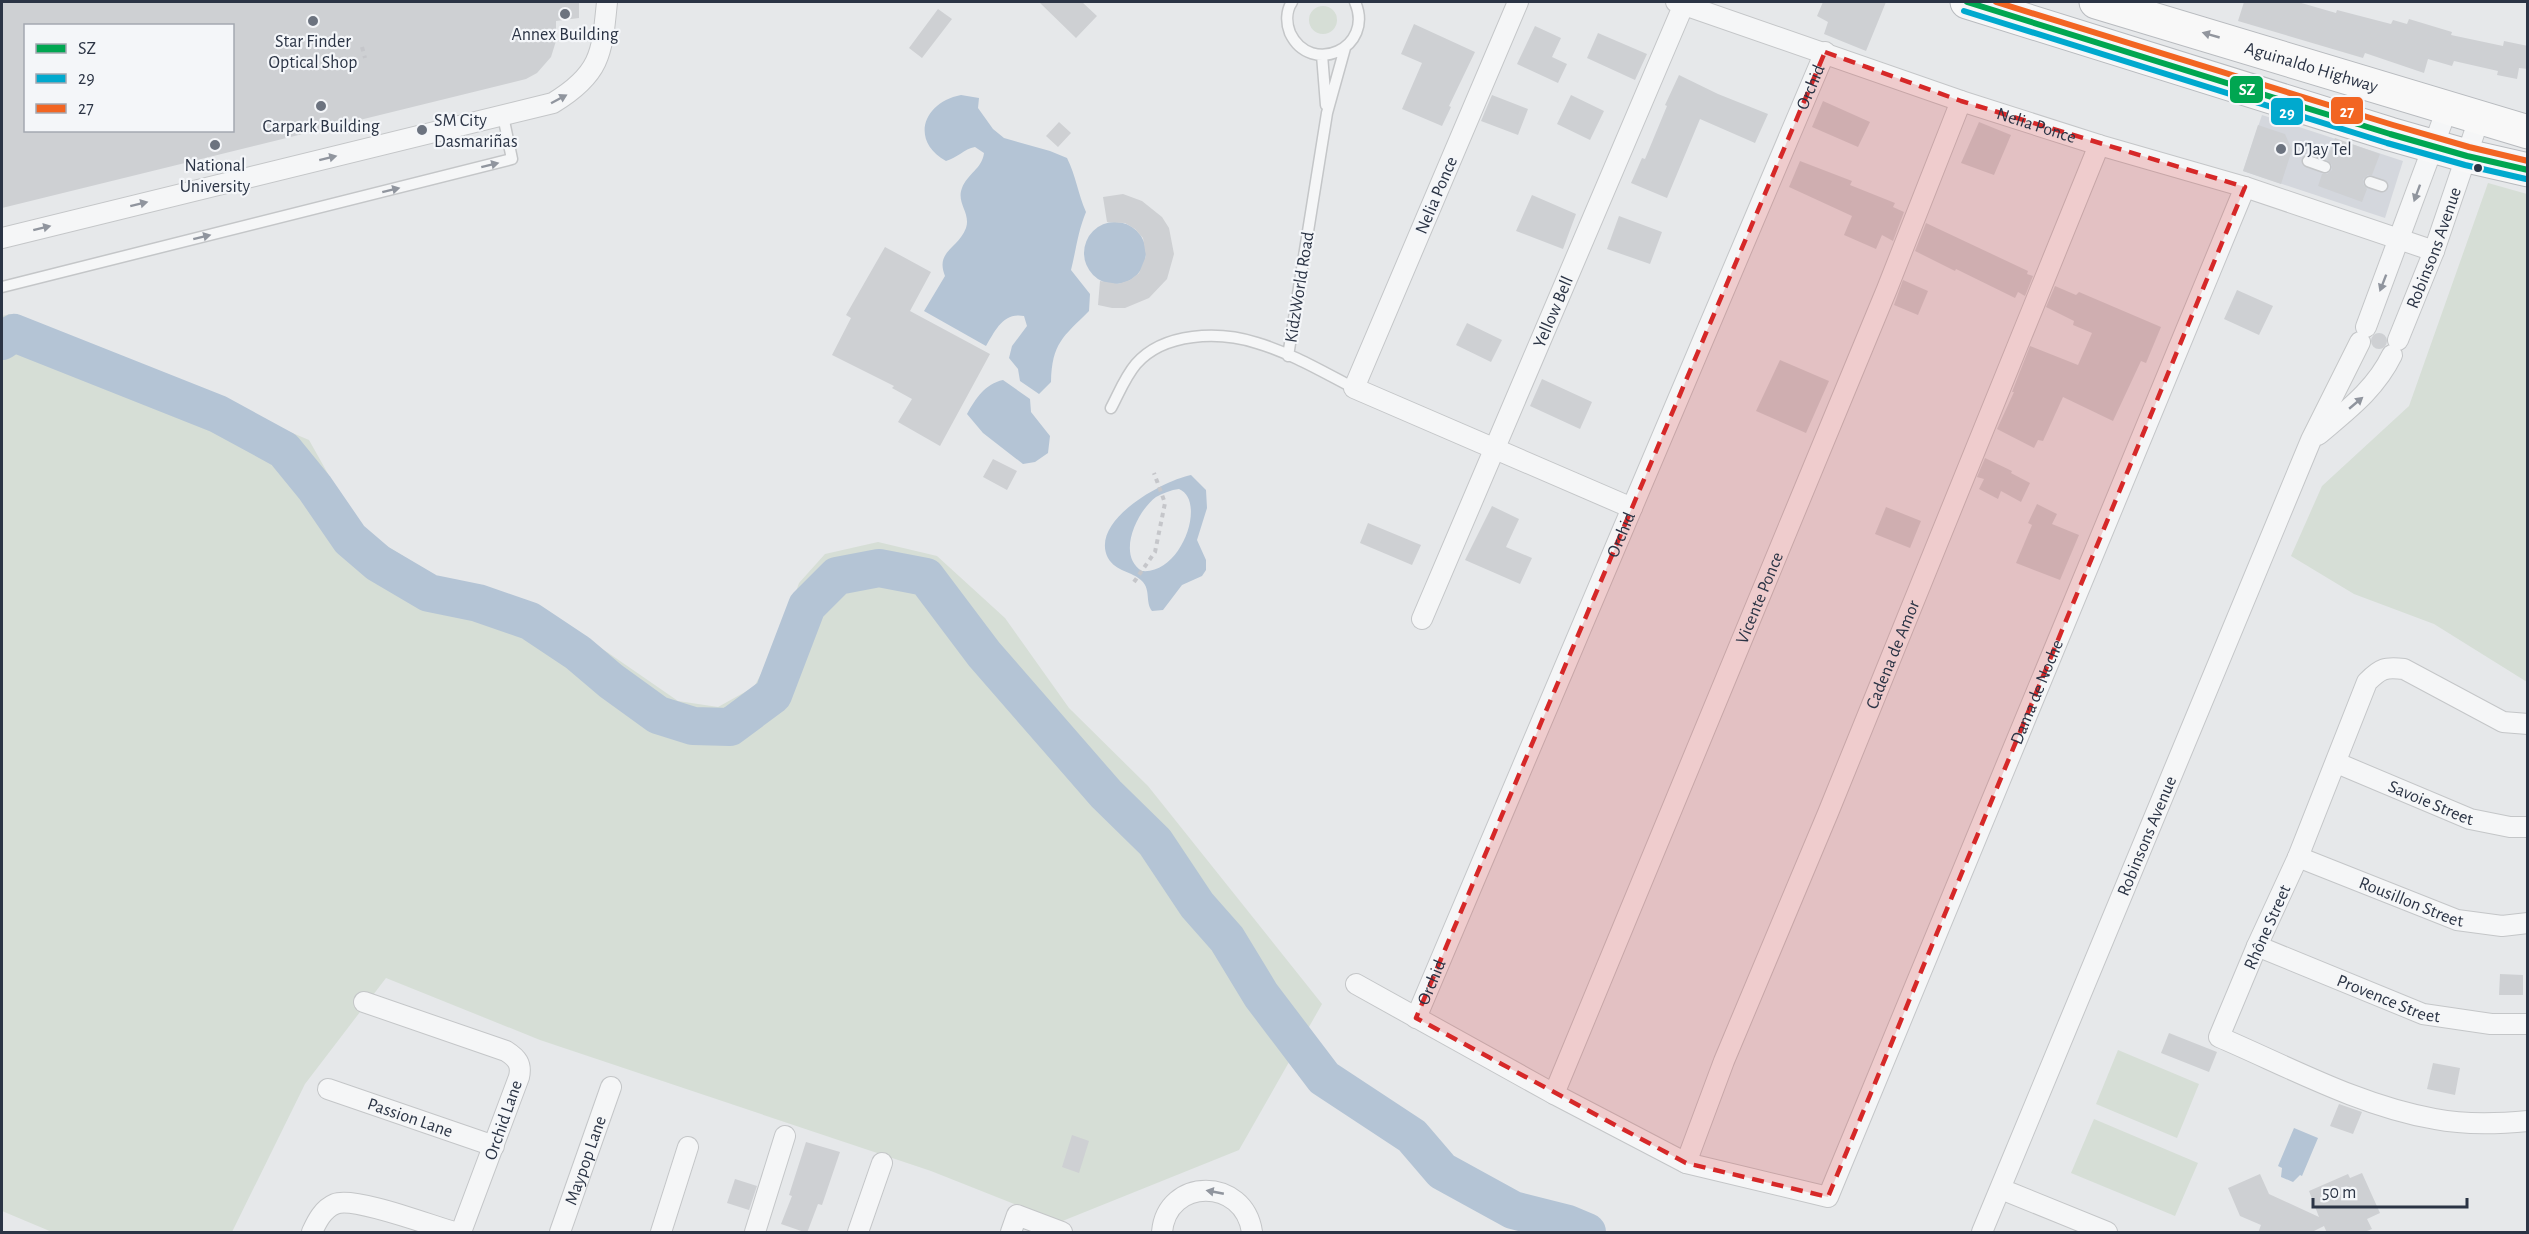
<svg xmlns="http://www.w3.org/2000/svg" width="2529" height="1234" font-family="'Alegreya Sans',sans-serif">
	<rect width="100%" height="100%" fill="#e6e8ea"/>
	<path fill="#d4d7dd" d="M 2262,115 L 2403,161 L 2385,218 L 2243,171 Z"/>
	<path fill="#d6ded6" d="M1309 20a14 14 0 1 1 28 0a14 14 0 1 1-28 0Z
		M 2488,183 L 2527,194 L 2527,682 L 2434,624 L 2354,594 L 2291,556 L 2322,486 L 2409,406 Z
		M 10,314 L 309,440 L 359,529 L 439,578 L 534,607 L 607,652 L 678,701 L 718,707 L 754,687 L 779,641 L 799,583 L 825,554 L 878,542 L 937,556 L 1005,618 L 1069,708 L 1148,786 L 1322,1004 L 1239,1150 L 1060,1222 L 931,1171 L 540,1040 L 386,978 L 305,1084 L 232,1232 L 52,1232 L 2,1211 L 2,316 Z
		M 2118,1050 L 2199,1084 L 2177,1138 L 2096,1104 Z
		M 2094,1119 L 2198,1163 L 2175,1216 L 2071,1173 Z"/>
	<path fill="#b4c4d5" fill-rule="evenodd" d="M 961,95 L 979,98 L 978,108 L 993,129 L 1004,138 L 1050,151 L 1067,158 C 1076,176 1078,194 1086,212 C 1078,231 1076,250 1071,270 L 1090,294 L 1089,311 C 1063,337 1052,343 1051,382 L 1039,394 L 1020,381 L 1018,369 L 1009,358 L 1012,346 L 1027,326 L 1024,316 C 1003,312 995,331 986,346 L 924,311 L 945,276 C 935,251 958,249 966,228 C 971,213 956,203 962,188 C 967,174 982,169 984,153 L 975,147 C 964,149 957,158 946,161 C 909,140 924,102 961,95 Z
		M1084 253a31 31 0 1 1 62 0a31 31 0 1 1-62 0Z
		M 1003,380 L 1030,399 L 1031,412 L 1050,436 L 1048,453 L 1035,462 L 1023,464 L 983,433 L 967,414 C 976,398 985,384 1003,380 Z
		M 1191,475 L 1206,490 L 1207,508 L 1197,540 L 1206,560 L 1206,570 L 1202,576 L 1182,585 L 1163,610 L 1152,611 C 1145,602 1151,590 1142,581 C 1132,571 1116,572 1108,558 C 1089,521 1162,481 1191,475 ZM 1179,489 C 1207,500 1182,575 1142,571 C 1116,555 1137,511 1156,497 C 1163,493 1171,490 1179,489 Z
		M 2294,1128 L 2318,1138 L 2302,1176 L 2300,1175 L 2293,1182 L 2281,1177 L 2282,1168 L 2278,1166 Z"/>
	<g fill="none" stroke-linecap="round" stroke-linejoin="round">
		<path stroke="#b4c4d5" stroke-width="38" d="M 2,341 L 14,333 L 218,414 L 284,450 L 315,488 L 350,539 L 378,563 L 429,593 L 478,603 L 530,621 L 578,653 L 611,681 L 658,715 L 693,726 L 730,727 L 773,695 L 807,606 L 837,576 L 879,568 L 926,577 L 984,654 L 1106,794 L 1155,842 L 1197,905 L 1227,939 L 1261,995 L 1324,1078 L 1412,1136 L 1442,1171 L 1513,1210 L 1568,1224 L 1587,1232"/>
	</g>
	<path fill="#ced0d3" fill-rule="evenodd" d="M 2,2 L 579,2 L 579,18 L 556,21 L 556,41 L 551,57 L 537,73 L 526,79 L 2,208 ZM 26,26 L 232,26 L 232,130 L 26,130 Z
		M 1039,2 L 1082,2 L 1097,16 L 1076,38 Z
		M 1823,2 L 1886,2 L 1866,51 L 1824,34 L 1828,22 L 1817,16 Z
		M 2244,2 L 2298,2 L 2336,13 L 2337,10 L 2391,24 L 2393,20 L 2407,24 L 2409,19 L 2452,32 L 2451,35 L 2503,46 L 2504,41 L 2528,46 L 2528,69 L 2519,68 L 2517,79 L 2497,75 L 2498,71 L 2454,61 L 2452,66 L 2428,59 L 2424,73 L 2365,53 L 2363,58 L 2238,21 Z
		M 938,9 L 952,19 L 922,58 L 909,48 Z
		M 1414,24 L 1475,52 L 1449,106 L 1451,107 L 1442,126 L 1402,109 L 1422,63 L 1401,54 Z
		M 1535,26 L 1561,38 L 1552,57 L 1567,64 L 1558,83 L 1517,64 Z
		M 1598,33 L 1647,54 L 1635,80 L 1587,58 Z
		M 1679,75 L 1718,94 L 1768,114 L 1755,143 L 1700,119 L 1667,198 L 1631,183 L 1642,158 L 1645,159 L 1667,106 L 1665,105 Z
		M 1492,95 L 1528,109 L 1518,135 L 1481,121 Z
		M 1571,95 L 1604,111 L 1590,140 L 1557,124 Z
		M 1823,101 L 1870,122 L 1858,147 L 1812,127 Z
		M 1059,122 L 1071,133 L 1058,147 L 1046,136 Z
		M 1979,122 L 2011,135 L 1994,175 L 1961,163 Z
		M 2258,125 L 2285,134 L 2292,150 L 2281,184 L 2243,171 Z
		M 2335,138 L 2380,154 L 2372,175 L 2368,175 L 2363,179 L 2363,184 L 2367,189 L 2362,202 L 2318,186 L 2322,174 L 2327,174 L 2332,170 L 2332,165 L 2327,160 Z
		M 1800,161 L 1852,181 L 1850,185 L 1895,203 L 1893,207 L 1904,212 L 1893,241 L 1882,235 L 1876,249 L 1844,235 L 1852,216 L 1789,187 Z
		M 1123,194 L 1142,201 L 1162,217 L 1169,228 L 1174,254 L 1167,279 L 1149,298 L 1125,308 L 1112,308 L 1098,305 L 1100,281 L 1118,284 L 1130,280 L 1139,273 L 1146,256 L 1143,238 L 1135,229 L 1125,223 L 1107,222 L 1103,197 Z
		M 1532,195 L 1576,214 L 1563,249 L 1516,231 Z
		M 1619,216 L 1662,232 L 1650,264 L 1607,249 Z
		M 1926,223 L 2028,271 L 2027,274 L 2033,276 L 2025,296 L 2018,292 L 2015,298 L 1956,269 L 1955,271 L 1915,251 Z
		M 885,247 L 931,272 L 910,311 L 990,354 L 940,446 L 898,422 L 912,399 L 892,388 L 894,386 L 832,355 L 851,318 L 846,315 Z
		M 1903,280 L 1928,291 L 1918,315 L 1894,305 Z
		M 2055,286 L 2076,295 L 2079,292 L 2161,327 L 2146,363 L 2141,361 L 2113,421 L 2063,397 L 2043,441 L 2038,440 L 2034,448 L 1997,429 L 2014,392 L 2012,392 L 2030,346 L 2078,365 L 2092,333 L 2073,325 L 2074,321 L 2046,307 Z
		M 2237,290 L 2273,306 L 2259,335 L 2224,319 Z
		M 1467,323 L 1502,340 L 1491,362 L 1456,345 Z
		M2371 341a8 8 0 1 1 16 0a8 8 0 1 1-16 0Z
		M 1780,360 L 1829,381 L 1806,433 L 1756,411 Z
		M 1542,379 L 1592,402 L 1580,429 L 1530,406 Z
		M 1985,458 L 2012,471 L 2011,473 L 2030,483 L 2021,502 L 2001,491 L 1998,499 L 1979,489 L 1984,479 L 1977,477 Z
		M 993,459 L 1017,471 L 1007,490 L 983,477 Z
		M 2037,504 L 2057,514 L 2052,524 L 2079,535 L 2060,580 L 2016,563 L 2032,525 L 2028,523 Z
		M 1492,506 L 1519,519 L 1506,547 L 1532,558 L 1520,584 L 1465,560 Z
		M 1886,507 L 1921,521 L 1910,548 L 1875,534 Z
		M 1368,523 L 1421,545 L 1412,565 L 1360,543 Z
		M 2500,974 L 2523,975 L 2523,995 L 2499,995 Z
		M 2169,1033 L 2217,1052 L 2209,1072 L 2161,1053 Z
		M 2433,1063 L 2460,1068 L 2455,1095 L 2427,1089 Z
		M 2339,1104 L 2362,1112 L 2353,1134 L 2330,1126 Z
		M 1072,1135 L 1089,1141 L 1079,1173 L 1062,1167 Z
		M 806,1142 L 840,1152 L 822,1205 L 818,1204 L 807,1233 L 781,1224 L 792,1196 L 789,1195 Z
		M 2362,1173 L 2380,1213 L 2367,1219 L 2372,1229 L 2362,1233 L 2327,1233 L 2324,1226 L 2310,1233 L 2258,1233 L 2261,1225 L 2240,1216 L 2228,1188 L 2260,1174 L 2269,1194 L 2319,1217 L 2309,1191 L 2348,1174 L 2350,1178 Z
		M 735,1179 L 757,1186 L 749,1210 L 727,1203 Z"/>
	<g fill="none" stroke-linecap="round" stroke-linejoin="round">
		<defs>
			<path id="service" d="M 1292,2 C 1286,11 1286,23 1290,33 C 1311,77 1375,48 1355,2
				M 1322,55 L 1326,105
				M 2308,161 L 2325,167
				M 2370,182 L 2382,186
				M 2,287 L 512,159 L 503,116
				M 1288,356 L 1327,113 L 1345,48
				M 1111,408 C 1119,393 1125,377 1136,364 C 1164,332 1219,331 1257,343 C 1291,353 1323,372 1354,388"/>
			<g id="minor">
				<path d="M 1518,2 L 1354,388 L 1632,508"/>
				<path id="s1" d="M 1676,2 L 1961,101 L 2099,145 L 2245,187 L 2434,251"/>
				<path d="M 2,238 L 553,103 C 601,74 602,53 607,2"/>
				<path d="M 2366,327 L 2447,109"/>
				<path id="s2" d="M 2398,340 L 2434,251 L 2479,119"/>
				<path d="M 2318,435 C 2346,411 2375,390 2392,355"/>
				<path id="s3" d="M 1422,619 L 1684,4"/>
				<path d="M 2528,724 L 2503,722 L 2404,669 C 2385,667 2381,668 2367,682 L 2298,857 L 2257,946 L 2219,1037 C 2289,1067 2360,1106 2435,1119 C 2465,1125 2497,1124 2528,1121"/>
				<path id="s4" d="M 2337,763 L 2470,819 L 2510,827 L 2528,827"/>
				<path id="s5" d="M 2298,857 L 2457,920 L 2502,926 L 2528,923"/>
				<path id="s6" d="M 2257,946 L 2423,1014 L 2491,1024 L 2528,1024"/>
				<path id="s7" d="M 1356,984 L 1554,1094 L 1686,1163 L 1828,1197 L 2245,187"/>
				<path d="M 364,1002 L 506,1051 C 517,1058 522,1064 519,1077 L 461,1232"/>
				<path id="s8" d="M 1416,1018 L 1825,52"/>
				<path id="s9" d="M 328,1089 L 494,1146"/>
				<path id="s10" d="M 1554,1094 L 1887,289 L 1961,101"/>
				<path id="s11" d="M 1686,1163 L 1724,1061 L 1828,813 L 2099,145"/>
				<path d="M 2001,1189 L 2107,1232"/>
				<path d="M 312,1232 C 317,1221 323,1209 335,1204 C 354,1196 432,1226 454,1232"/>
				<path id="s12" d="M 560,1232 L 611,1087"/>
				<path d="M 661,1232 L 688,1147"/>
				<path d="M 755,1232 L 785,1136"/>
				<path d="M 858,1232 L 882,1163"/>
				<path d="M 1011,1232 L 1017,1215 L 1062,1232"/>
				<path d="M 1162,1232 C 1167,1177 1244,1177 1252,1232"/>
				<path id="s13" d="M 1982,1232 L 2311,440 L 2360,342"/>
			</g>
			<g id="trunk">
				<path d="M 1967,2 L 2390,134 L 2467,156 L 2528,170"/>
				<path id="s14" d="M 2096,2 L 2528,132"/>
			</g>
		</defs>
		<use href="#service" stroke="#c4c6c8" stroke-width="13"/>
		<use href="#minor" stroke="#c4c6c8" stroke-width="22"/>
		<use href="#trunk" stroke="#b8bbbf" stroke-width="35"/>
		<path stroke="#c5c6ca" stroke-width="4" stroke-dasharray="4.5 4.5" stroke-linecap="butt" d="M 362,47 L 365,58
			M 1134,582 L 1155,552 L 1165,503 L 1154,473"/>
		<use href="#service" stroke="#f5f6f7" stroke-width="10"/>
		<use href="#minor" stroke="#f5f6f7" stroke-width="20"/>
		<use href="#trunk" stroke="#f8f8f8" stroke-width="33"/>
		<defs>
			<path id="bus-1" d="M 1967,2 L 2390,134 L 2467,156 L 2528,170"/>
			<path id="bus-2" d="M 1964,11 L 2387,143 L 2465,165 L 2526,179"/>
			<path id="bus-3" d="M 1996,2 L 2393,125 L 2469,147 L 2528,161"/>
		</defs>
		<use href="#bus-1" stroke="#f4f6f9" stroke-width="10"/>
		<use href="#bus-2" stroke="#f4f6f9" stroke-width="10"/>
		<use href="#bus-3" stroke="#f4f6f9" stroke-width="10"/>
		<use href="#bus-1" stroke="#00a651" stroke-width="6"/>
		<use href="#bus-2" stroke="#00a9ce" stroke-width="6"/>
		<use href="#bus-3" stroke="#f26522" stroke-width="6"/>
	</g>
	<defs><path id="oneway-solid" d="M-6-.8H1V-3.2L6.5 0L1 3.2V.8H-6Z" transform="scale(1.5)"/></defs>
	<use fill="#92969e" href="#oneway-solid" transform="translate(2211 35) rotate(-164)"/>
	<g fill="#90959e">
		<use href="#oneway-solid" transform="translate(559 99) rotate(-28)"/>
		<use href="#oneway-solid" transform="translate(328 158) rotate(-14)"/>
		<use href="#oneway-solid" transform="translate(490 165) rotate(-14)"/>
		<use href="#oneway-solid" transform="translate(391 190) rotate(-14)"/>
		<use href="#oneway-solid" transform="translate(2417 193) rotate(110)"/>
		<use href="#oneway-solid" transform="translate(139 204) rotate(-14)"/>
		<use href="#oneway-solid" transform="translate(42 228) rotate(-14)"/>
		<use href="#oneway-solid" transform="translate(202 237) rotate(-14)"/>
		<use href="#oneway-solid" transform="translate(2383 283) rotate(111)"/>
		<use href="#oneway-solid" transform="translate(2356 403) rotate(-40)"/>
		<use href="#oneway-solid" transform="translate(1215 1192) rotate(-169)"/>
	</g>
	<path fill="#d62828" fill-opacity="0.2" stroke="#d62828" stroke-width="4.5" stroke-dasharray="12 8" stroke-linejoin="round" d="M 1825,52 L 1961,101 L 2245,187 L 1828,1197 L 1686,1163 L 1416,1018 Z"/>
	<g fill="#6c737f" stroke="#f4f6f9" stroke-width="2">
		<circle cx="565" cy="14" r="6"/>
		<circle cx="313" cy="21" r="6"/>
		<circle cx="321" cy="106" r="6"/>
		<circle cx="422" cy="130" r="6"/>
		<circle cx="215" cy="145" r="6"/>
		<circle cx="2281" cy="149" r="6"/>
	</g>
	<circle fill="#2b3445" stroke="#f4f6f9" stroke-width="2" cx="2478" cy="168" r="5"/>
	<g text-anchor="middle" stroke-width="4.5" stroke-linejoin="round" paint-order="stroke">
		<g font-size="18" fill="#2b3445" stroke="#f4f6f9">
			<text x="565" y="40">Annex Building</text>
			<text x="313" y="47">Star Finder<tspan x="313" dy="21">Optical Shop</tspan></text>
			<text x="434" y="126" text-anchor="start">SM City<tspan x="434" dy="21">Dasmariñas</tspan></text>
			<text x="321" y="132">Carpark Building</text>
			<text x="2293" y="155" text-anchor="start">D'Jay Tel</text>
			<text x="215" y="171">National<tspan x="215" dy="21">University</tspan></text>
		</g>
		<g font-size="18" fill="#2b3445" stroke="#f4f6f9">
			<text dy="6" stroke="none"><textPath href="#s14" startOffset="225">Aguinaldo Highway</textPath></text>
			<text dy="6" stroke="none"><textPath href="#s8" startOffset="1011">Orchid</textPath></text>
			<text dy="6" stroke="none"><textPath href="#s1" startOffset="381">Nelia Ponce</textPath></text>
			<text transform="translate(1436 195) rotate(-67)" y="6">Nelia Ponce</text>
			<text dy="6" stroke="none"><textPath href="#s2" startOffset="99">Robinsons Avenue</textPath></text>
			<text transform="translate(1299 287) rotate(-81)" y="6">KidzWorld Road</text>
			<text dy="6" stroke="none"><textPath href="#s3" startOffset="334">Yellow Bell</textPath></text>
			<text dy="6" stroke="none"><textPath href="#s8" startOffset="525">Orchid</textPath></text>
			<text dy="6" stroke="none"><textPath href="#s10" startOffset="537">Vicente Ponce</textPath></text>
			<text dy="6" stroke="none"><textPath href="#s11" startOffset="549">Cadena de Amor</textPath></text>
			<text dy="6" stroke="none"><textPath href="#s7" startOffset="1068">Dama de Noche</textPath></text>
			<text dy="6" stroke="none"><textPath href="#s4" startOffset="102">Savoie Street</textPath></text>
			<text dy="6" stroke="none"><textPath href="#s13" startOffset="429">Robinsons Avenue</textPath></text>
			<text dy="6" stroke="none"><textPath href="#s5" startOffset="122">Rousillon Street</textPath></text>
			<text transform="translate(2267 927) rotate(-66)" y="6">Rhône Street</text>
			<text dy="6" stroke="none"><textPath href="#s8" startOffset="39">Orchid</textPath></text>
			<text dy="6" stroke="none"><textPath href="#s6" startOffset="142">Provence Street</textPath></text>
			<text dy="6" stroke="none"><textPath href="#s9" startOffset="87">Passion Lane</textPath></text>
			<text transform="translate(503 1120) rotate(-71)" y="6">Orchid Lane</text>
			<text dy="6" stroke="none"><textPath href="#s12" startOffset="76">Maypop Lane</textPath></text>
		</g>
	</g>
	<g stroke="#f4f6f9" stroke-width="2">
		<rect x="2229" y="75" width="35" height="29" rx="6" fill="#00a651"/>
		<rect x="2330" y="96" width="34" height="29" rx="6" fill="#f26522"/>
		<rect x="2270" y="97" width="34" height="29" rx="6" fill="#00a9ce"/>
	</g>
	<g font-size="16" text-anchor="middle" font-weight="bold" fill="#fff">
		<text x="2247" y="95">SZ</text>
		<text x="2347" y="117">27</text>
		<text x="2287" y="118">29</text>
	</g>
	<rect width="2529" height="1234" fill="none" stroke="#2b3445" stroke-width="6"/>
	<rect x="24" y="24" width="210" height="108" fill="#f4f6f9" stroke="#a4a8b1" stroke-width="1.5"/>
	<rect x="36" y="44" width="30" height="9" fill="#00a651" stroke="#a4a8b1" stroke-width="1.5"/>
	<text x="78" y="54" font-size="18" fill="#2b3445">SZ</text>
	<rect x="36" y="74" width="30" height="9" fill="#00a9ce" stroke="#a4a8b1" stroke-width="1.5"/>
	<text x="78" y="84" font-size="18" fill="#2b3445">29</text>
	<rect x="36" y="104" width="30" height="9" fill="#f26522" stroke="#a4a8b1" stroke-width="1.5"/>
	<text x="78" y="114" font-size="18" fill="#2b3445">27</text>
	<path d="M2313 1198v9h154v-9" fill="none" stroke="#2b3445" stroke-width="3"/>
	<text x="2322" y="1198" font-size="18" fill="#2b3445" stroke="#f4f6f9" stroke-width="4.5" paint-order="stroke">50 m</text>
</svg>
